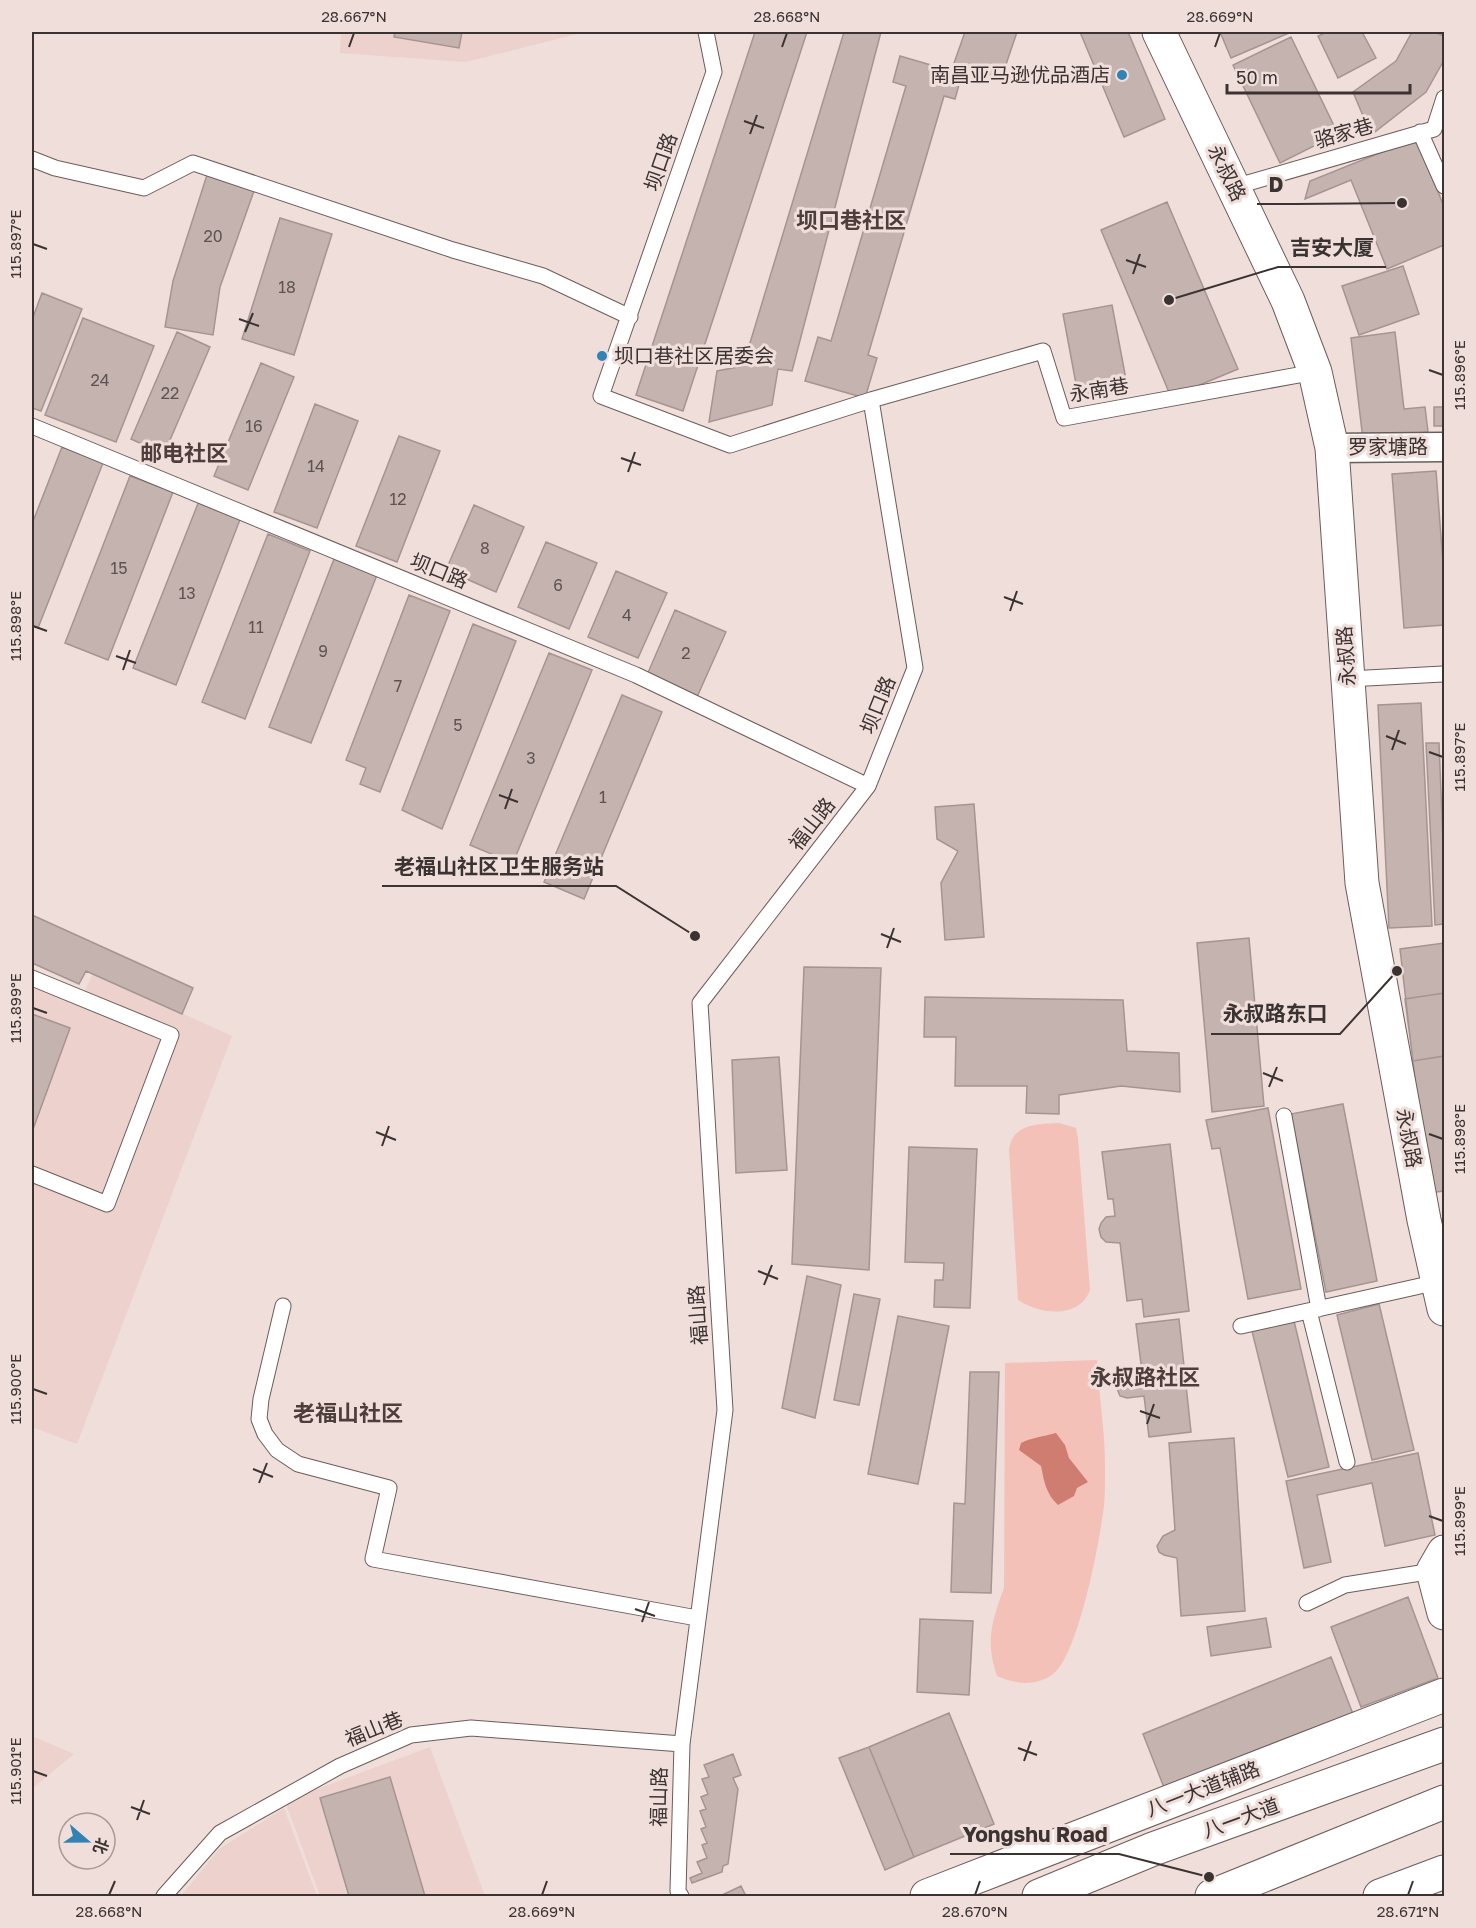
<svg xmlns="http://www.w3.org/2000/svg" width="1476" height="1928" font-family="'Golos Text','Noto Sans SC',sans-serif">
	<rect width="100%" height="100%" fill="#f0dedb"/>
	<path fill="#ecd1cd" d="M 341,32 L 585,32 L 466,62 L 340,53 Z
		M 32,968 L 84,993 L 93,973 L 232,1036 L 77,1444 L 32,1427 Z
		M 32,1736 L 74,1754 L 32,1789 Z
		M 430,1747 L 485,1896 L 320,1896 L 285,1801 Z
		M 284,1808 L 317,1896 L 181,1896 L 219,1849 Z"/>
	<path fill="#f4c1b9" d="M 1059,1123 L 1076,1128 L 1078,1138 L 1090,1290 C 1079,1320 1039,1314 1018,1300 L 1009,1150 C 1012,1124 1037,1124 1059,1123 Z
		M 1097,1360 C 1099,1398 1106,1436 1105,1474 C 1105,1489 1105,1505 1102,1519 C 1098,1550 1077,1657 1053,1674 C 1036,1687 1015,1684 997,1676 C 985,1641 992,1621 1004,1588 L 1005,1363 Z"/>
	<path fill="#d07d71" d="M 1056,1433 L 1065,1445 L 1069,1458 L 1088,1482 L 1077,1488 L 1074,1496 L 1058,1505 C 1046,1494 1044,1481 1041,1466 L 1019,1450 L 1021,1443 C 1030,1438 1045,1436 1056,1433 Z"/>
	<path fill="#c5b3b0" stroke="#a59492" stroke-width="1.5" d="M 395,32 L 462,32 L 459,48 L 394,37 Z
		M 755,32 L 807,32 L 683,411 L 636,395 Z
		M 844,32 L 881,32 L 792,371 L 778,369 L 772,405 L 709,422 L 717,371 L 743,366 Z
		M 965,32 L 1017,32 L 1000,82 L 953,66 Z
		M 1080,32 L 1128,32 L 1165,119 L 1124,137 Z
		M 1220,32 L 1289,32 L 1289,33 L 1231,58 Z
		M 1327,32 L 1362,32 L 1376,58 L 1338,78 L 1318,36 Z
		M 1412,32 L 1434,32 L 1444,36 L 1444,60 L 1426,92 L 1371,135 L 1353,92 L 1396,61 Z
		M 1291,37 L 1338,134 L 1280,163 L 1233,65 Z
		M 900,56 L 962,74 L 955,99 L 944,96 L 868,355 L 877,358 L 865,398 L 805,381 L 818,337 L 831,341 L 906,86 L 893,82 Z
		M 1417,138 L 1444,207 L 1444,245 L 1387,269 L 1351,180 L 1305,199 L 1310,181 Z
		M 207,175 L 254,191 L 220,287 L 213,335 L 165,327 L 173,281 Z
		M 1167,202 L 1238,369 L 1171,397 L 1101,230 Z
		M 280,218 L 332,234 L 294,355 L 242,339 Z
		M 1403,266 L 1419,314 L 1359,335 L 1342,286 Z
		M 42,293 L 82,309 L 41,411 L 32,408 L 32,320 Z
		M 1112,305 L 1128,390 L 1079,400 L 1063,314 Z
		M 83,318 L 154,346 L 116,442 L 45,415 Z
		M 177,332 L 210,347 L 164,454 L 131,439 Z
		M 1395,332 L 1404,409 L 1425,407 L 1428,432 L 1363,440 L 1351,338 Z
		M 261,363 L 294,377 L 248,490 L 214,476 Z
		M 315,404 L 358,421 L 317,528 L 274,512 Z
		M 1434,407 L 1444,407 L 1444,426 L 1434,426 Z
		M 399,436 L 440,451 L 397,562 L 356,546 Z
		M 62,447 L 103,463 L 38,628 L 32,625 L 32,524 Z
		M 1436,471 L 1444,576 L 1444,625 L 1404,628 L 1392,474 Z
		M 130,476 L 173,492 L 108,660 L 65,643 Z
		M 199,501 L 241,517 L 176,685 L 133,668 Z
		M 474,505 L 524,527 L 496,592 L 446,570 Z
		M 268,534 L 310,551 L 245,719 L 202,702 Z
		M 546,542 L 597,563 L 569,629 L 518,607 Z
		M 334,559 L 377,575 L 311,743 L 269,727 Z
		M 616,571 L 667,593 L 638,658 L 588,637 Z
		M 409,595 L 450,611 L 380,792 L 360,784 L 366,768 L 346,760 Z
		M 675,610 L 726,632 L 697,697 L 647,675 Z
		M 473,624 L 516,641 L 442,829 L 402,810 Z
		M 549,653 L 592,670 L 513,863 L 470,845 Z
		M 622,695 L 662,712 L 584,899 L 544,882 Z
		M 1421,703 L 1432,926 L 1389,928 L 1378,705 Z
		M 1426,743 L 1439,743 L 1444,866 L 1444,924 L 1435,925 Z
		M 974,804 L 984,937 L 945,940 L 941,883 L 958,851 L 937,839 L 935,807 Z
		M 32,915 L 193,988 L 182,1014 L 86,971 L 79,984 L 32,963 Z
		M 1249,938 L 1264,1106 L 1212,1112 L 1197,943 Z
		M 1444,943 L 1444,1191 L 1428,1193 L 1400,949 Z
		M 804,967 L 881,968 L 869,1270 L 792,1264 Z
		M 1444,993 L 1444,1056 L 1413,1061 L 1405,999 Z
		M 925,997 L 1123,1000 L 1127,1051 L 1179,1053 L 1180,1092 L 1121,1086 L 1059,1095 L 1059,1114 L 1026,1113 L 1027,1086 L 955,1086 L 956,1037 L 924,1037 Z
		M 32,1014 L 70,1028 L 32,1132 Z
		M 779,1057 L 787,1170 L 736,1173 L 732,1060 Z
		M 1343,1104 L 1377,1281 L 1326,1292 L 1291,1114 Z
		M 1268,1108 L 1301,1289 L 1248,1299 L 1220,1148 L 1212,1149 L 1206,1120 Z
		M 1170,1144 L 1189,1311 L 1144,1317 L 1142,1299 L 1127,1301 L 1120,1243 L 1106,1242 L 1101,1237 L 1099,1229 L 1101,1223 L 1106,1217 L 1115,1216 L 1113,1199 L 1108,1199 L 1102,1152 Z
		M 909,1147 L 977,1149 L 970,1308 L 934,1307 L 935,1280 L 943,1280 L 944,1263 L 905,1262 Z
		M 807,1276 L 841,1285 L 815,1418 L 782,1408 Z
		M 854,1294 L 880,1299 L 859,1405 L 834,1400 Z
		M 1379,1304 L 1414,1450 L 1372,1460 L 1337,1315 Z
		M 898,1316 L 949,1326 L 918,1484 L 868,1474 Z
		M 1179,1319 L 1191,1432 L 1149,1437 L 1144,1396 L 1127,1398 L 1120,1396 L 1116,1386 L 1116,1379 L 1122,1374 L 1142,1372 L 1136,1324 Z
		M 1294,1321 L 1329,1467 L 1288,1477 L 1252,1331 Z
		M 970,1372 L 999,1372 L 991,1593 L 951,1592 L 954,1503 L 965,1504 Z
		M 1234,1438 L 1245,1611 L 1181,1616 L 1177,1558 L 1164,1555 L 1159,1552 L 1157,1546 L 1163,1536 L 1175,1530 L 1169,1443 Z
		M 1418,1453 L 1435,1535 L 1385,1546 L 1372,1483 L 1317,1495 L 1331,1562 L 1304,1568 L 1286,1481 Z
		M 1408,1597 L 1438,1678 L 1361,1707 L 1331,1627 Z
		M 1266,1618 L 1271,1647 L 1211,1656 L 1207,1627 Z
		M 920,1619 L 973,1621 L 969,1695 L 917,1692 Z
		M 1331,1657 L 1353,1714 L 1165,1790 L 1143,1734 Z
		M 949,1713 L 994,1824 L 914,1857 L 869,1747 Z
		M 869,1747 L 914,1857 L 885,1870 L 839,1758 Z
		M 733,1754 L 741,1775 L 733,1778 L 738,1789 L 728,1864 L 723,1866 L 722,1872 L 692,1883 L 690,1878 L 702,1873 L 697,1862 L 707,1858 L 702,1845 L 707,1843 L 701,1829 L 706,1827 L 700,1811 L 706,1809 L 701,1797 L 708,1794 L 702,1779 L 709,1777 L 704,1765 Z
		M 390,1777 L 425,1896 L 349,1896 L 320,1798 Z
		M 741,1886 L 746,1896 L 720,1896 Z"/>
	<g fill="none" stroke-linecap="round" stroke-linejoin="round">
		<defs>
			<path id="lane" d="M 1420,132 L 1444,186
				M 32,159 L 55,168 L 144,188 L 193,163 L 453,250 L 543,276 L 630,317
				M 1234,187 L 1434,129 L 1444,98
				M 871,400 L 1043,351 L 1064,418 L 1315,372
				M 32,426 L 636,675 L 868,786 L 915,668 L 871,400 L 730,445 L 601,396 L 714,72 L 706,32
				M 1348,679 L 1443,674
				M 32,978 L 171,1035 L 107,1204 L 32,1174
				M 1284,1116 L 1319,1309
				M 283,1306 L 261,1399 L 259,1419 L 265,1434 L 277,1450 L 298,1464 L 389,1488 L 373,1559 L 697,1618
				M 1309,1311 L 1347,1462
				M 1241,1326 L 1438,1282
				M 1307,1603 L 1345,1585 L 1433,1571
				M 164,1896 L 220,1833 L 340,1766 L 411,1735 L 471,1728 L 682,1744
				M 681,1896 L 678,1891 L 682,1744 L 725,1410 L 700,1003 L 868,786"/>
			<path id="street" d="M 1332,448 L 1444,447"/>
			<path id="secondary" d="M 1159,32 L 1288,301 L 1315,372 L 1332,448 L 1362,883 L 1424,1220 L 1444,1309"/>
			<path id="primary" d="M 1444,1552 L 1433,1571 L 1444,1613
				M 927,1896 L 1444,1695
				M 1380,1896 L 1444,1872"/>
			<path id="highway" d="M 1039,1896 L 1153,1849 L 1444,1744
				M 1212,1896 L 1444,1802"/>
		</defs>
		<use href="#lane" stroke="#6c5c5a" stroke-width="17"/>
		<use href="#street" stroke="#6c5c5a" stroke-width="31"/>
		<use href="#secondary" stroke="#6c5c5a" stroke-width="35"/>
		<use href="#primary" stroke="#6c5c5a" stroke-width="35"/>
		<use href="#highway" stroke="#6c5c5a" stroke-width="35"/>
		<use href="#lane" stroke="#fff" stroke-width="15"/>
		<use href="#street" stroke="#fff" stroke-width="28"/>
		<use href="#secondary" stroke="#fff" stroke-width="33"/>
		<use href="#primary" stroke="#fff" stroke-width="33"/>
		<use href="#highway" stroke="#fff" stroke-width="33"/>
	</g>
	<path fill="none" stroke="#3a3332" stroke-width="2" d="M 349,47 L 354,33M 782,47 L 787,33M 1215,47 L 1220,33M 744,121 L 764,128M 750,134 L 757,115M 33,244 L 47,249M 1126,260 L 1146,267M 1133,274 L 1140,254M 239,319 L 259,326M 245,332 L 253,313M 1429,370 L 1443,375M 621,458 L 641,465M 628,472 L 635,452M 1004,597 L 1023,604M 1010,611 L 1017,591M 33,626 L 47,631M 116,656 L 136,663M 123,670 L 130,650M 1386,736 L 1406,744M 1392,750 L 1399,730M 1429,752 L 1443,757M 499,795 L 518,802M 505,809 L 512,789M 881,934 L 901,942M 887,948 L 894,928M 33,1008 L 47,1013M 1263,1073 L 1283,1081M 1269,1087 L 1277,1067M 376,1132 L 396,1140M 1429,1134 L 1443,1139M 382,1146 L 389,1126M 758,1271 L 778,1279M 764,1285 L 772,1265M 33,1389 L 47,1394M 1140,1411 L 1160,1418M 1147,1424 L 1154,1404M 253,1469 L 273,1477M 259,1483 L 267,1463M 1429,1516 L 1443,1521M 635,1609 L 655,1616M 642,1622 L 649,1602M 1018,1748 L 1037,1755M 1024,1761 L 1031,1741M 33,1771 L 47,1776M 131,1807 L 150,1814M 137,1820 L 144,1800M 109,1895 L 115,1881M 542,1895 L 547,1881M 975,1895 L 980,1881M 1408,1895 L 1413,1881"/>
	<g fill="#3283b4" stroke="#f0dedb" stroke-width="2">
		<circle cx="1122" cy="75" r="6"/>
		<circle cx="602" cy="356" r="6"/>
	</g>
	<g text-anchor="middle" stroke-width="6" stroke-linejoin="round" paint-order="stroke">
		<g font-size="16" fill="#5d5352">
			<text x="213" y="242">20</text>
			<text x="287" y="293">18</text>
			<text x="100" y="386">24</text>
			<text x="170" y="399">22</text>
			<text x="254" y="432">16</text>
			<text x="316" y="472">14</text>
			<text x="398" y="505">12</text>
			<text x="485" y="554">8</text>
			<text x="119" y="574">15</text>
			<text x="558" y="591">6</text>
			<text x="187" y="599">13</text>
			<text x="627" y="621">4</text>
			<text x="256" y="633">11</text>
			<text x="323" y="657">9</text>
			<text x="686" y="659">2</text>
			<text x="398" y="692">7</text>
			<text x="458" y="731">5</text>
			<text x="531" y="764">3</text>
			<text x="603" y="803">1</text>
		</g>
		<g font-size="20" fill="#3a3332" stroke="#f0dedb" text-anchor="end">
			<text x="1110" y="82">南昌亚马逊优品酒店</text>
			<text x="614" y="363" text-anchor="start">坝口巷社区居委会</text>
		</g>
		<g font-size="20" fill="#3a3332" stroke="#f0dedb">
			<text transform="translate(1344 133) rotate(-16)" y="7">骆家巷</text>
			<text transform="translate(661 162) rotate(-71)" y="7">坝口路</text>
			<text transform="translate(1227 173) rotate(64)" y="7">永叔路</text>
			<text transform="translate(1099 390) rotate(-9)" y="7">永南巷</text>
			<text x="1388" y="454">罗家塘路</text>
			<text transform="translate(439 571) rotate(22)" y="7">坝口路</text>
			<text transform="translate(1346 656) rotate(-94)" y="7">永叔路</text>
			<text transform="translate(878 705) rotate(-68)" y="7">坝口路</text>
			<text transform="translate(812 824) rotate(-52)" y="7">福山路</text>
			<text transform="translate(1409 1138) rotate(79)" y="7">永叔路</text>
			<text transform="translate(698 1315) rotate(-94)" y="7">福山路</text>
			<text transform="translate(374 1729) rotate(-22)" y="7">福山巷</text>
			<text transform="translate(1203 1789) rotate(-21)" y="7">八一大道辅路</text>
			<text transform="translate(659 1797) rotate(-89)" y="7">福山路</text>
			<text transform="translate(1241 1818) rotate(-20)" y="7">八一大道</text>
		</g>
		<g font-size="22" font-weight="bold" fill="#4d3e3c" stroke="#f0dedb">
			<text x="851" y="228">坝口巷社区</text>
			<text x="184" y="461">邮电社区</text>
			<text x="1145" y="1385">永叔路社区</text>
			<text x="348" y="1421">老福山社区</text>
		</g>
	</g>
	<path fill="none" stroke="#3a3332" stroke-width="2" d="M1402 203L1296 204H1257M1169 300L1278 267H1386M695 936L616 886H382M1397 971L1340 1034H1211M1209 1877L1119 1854H950"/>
	<g fill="#3a3332" stroke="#f0dedb" stroke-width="2">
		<circle cx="1402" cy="203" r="6"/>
		<circle cx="1169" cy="300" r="6"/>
		<circle cx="695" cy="936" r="6"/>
		<circle cx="1397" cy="971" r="6"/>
		<circle cx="1209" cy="1877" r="6"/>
	</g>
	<g font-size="21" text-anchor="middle" font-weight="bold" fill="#3a3332" stroke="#f0dedb" stroke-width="6" stroke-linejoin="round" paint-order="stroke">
		<text x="1276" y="192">D</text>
		<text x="1332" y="255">吉安大厦</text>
		<text x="499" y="874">老福山社区卫生服务站</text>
		<text x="1275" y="1021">永叔路东口</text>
		<text x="1035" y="1842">Yongshu Road</text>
	</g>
	<rect width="1476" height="1928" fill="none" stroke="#f0dedb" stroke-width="66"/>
	<g transform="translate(87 1841) rotate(110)"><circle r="28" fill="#f0dedb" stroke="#a79a97" stroke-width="1.5"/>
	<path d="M0-4.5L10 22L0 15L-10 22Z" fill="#3283b4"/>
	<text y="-9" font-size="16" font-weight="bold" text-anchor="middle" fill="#3a3332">北</text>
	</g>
	<path d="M1227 84v9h183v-9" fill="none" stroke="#3a3332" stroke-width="3"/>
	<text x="1236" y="84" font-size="18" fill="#3a3332" stroke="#f0dedb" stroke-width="4.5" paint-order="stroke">50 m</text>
	<rect x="33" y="33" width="1410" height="1862" fill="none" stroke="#3a3332" stroke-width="2"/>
	<g font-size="15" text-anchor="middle" fill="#3a3332">
		<text x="354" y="22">28.667°N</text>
		<text x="787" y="22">28.668°N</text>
		<text x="1220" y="22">28.669°N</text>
		<text transform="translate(16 244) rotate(-90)" y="5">115.897°E</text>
		<text transform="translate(1460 375) rotate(-90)" y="5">115.896°E</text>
		<text transform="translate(16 626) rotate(-90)" y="5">115.898°E</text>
		<text transform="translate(1460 757) rotate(-90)" y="5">115.897°E</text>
		<text transform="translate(16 1008) rotate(-90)" y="5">115.899°E</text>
		<text transform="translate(1460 1139) rotate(-90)" y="5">115.898°E</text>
		<text transform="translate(16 1389) rotate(-90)" y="5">115.900°E</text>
		<text transform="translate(1460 1521) rotate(-90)" y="5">115.899°E</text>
		<text transform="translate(16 1771) rotate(-90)" y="5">115.901°E</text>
		<text x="109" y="1917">28.668°N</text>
		<text x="542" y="1917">28.669°N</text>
		<text x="975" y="1917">28.670°N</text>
		<text x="1408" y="1917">28.671°N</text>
	</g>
</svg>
